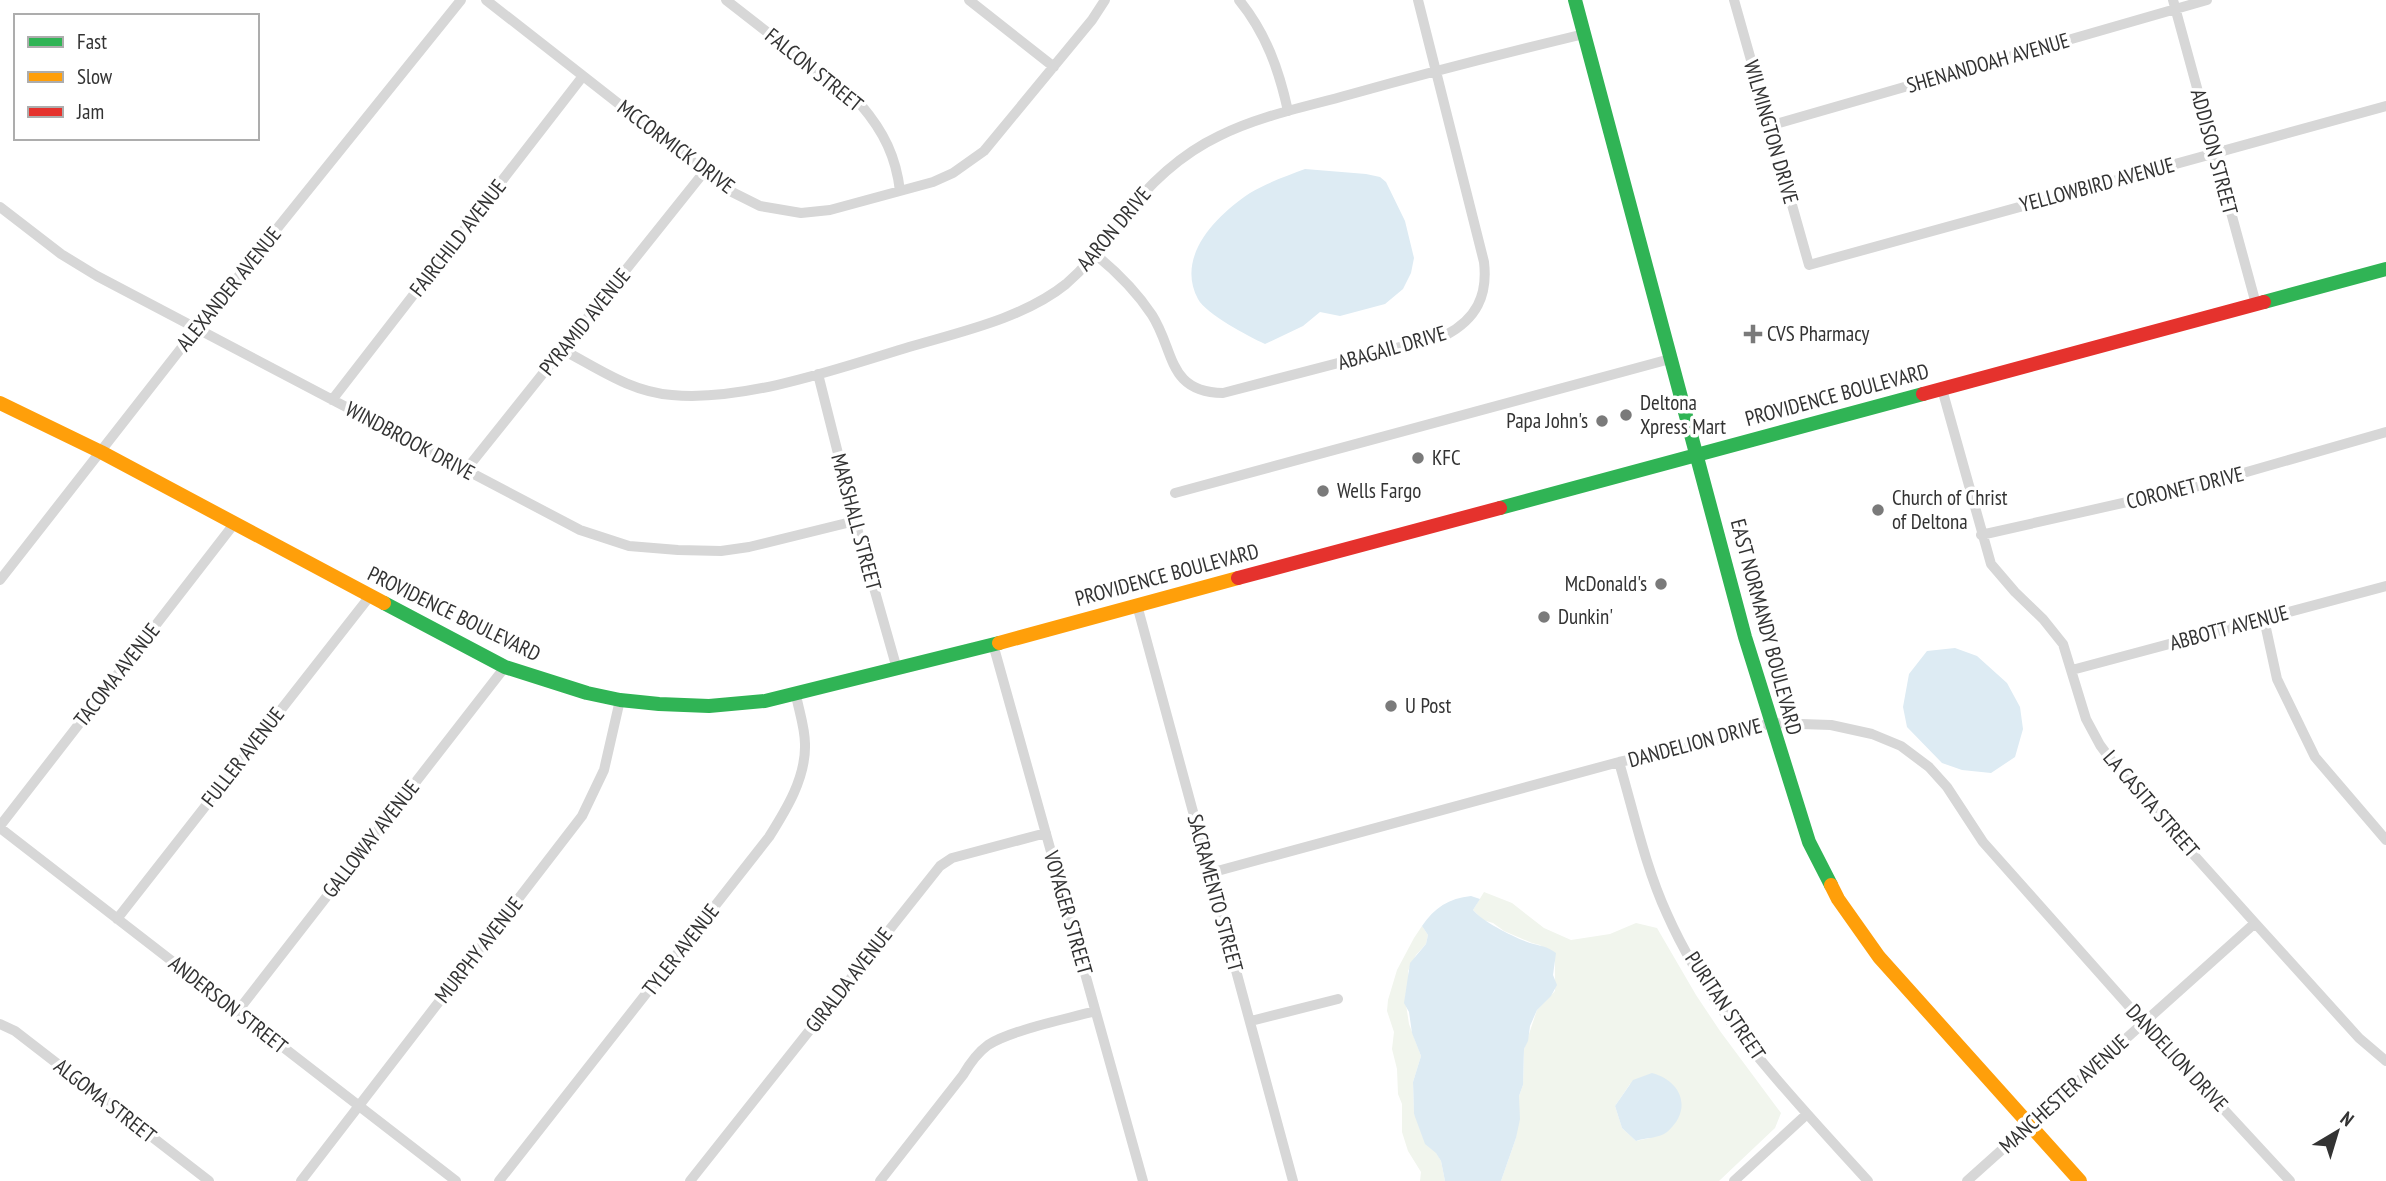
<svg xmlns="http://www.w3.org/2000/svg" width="2386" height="1181" font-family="'PT Sans Narrow',sans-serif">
	<rect width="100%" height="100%" fill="#fff"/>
	<path fill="#f1f5ed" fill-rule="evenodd" d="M 1484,892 L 1512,903 L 1544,928 L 1571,940 L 1610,934 L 1636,923 L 1657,928 L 1696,995 L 1720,1031 L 1781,1113 L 1775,1128 L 1719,1181 L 1501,1181 L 1516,1138 L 1519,1096 L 1523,1085 L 1524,1049 L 1537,1010 L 1555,991 L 1555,962 L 1540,945 L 1532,943 L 1504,931 L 1493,923 L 1483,920 L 1473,910 ZM 1630,1084 L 1650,1138 L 1636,1141 L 1622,1128 L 1615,1106 Z
		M 1422,926 L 1428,935 L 1426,944 L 1416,955 L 1408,971 L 1409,980 L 1405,998 L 1409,1024 L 1421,1056 L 1413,1082 L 1414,1114 L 1441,1161 L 1445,1181 L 1420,1181 L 1421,1172 L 1408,1151 L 1402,1132 L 1402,1104 L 1398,1094 L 1397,1069 L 1392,1049 L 1394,1032 L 1387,1011 L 1388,1000 L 1397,970 L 1414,938 Z"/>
	<path fill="#ddebf3" d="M 1305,169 L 1366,174 L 1380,177 L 1386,182 L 1405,221 L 1414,258 L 1411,273 L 1403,289 L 1385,304 L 1340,316 L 1320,312 L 1303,326 L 1265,344 C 1248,336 1206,314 1198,299 C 1175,256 1217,215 1250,193 C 1267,183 1286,176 1305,169 Z
		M 1955,648 L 1977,656 L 2007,683 L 2020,707 L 2023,729 L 2015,757 L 1991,773 L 1962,770 L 1942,763 L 1907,727 L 1903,707 L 1909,674 L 1927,651 Z
		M 1471,896 L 1480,899 L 1473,910 C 1483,922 1515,938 1530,943 C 1540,946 1547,946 1556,953 L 1553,975 L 1557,985 L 1551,996 L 1537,1010 L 1530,1026 L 1528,1041 L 1524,1049 L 1523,1085 L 1519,1096 L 1520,1119 L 1516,1138 L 1501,1181 L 1445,1181 L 1441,1161 L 1436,1153 L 1425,1144 L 1414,1114 L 1413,1082 L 1421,1056 L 1412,1033 L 1409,1012 L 1404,1003 L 1410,963 L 1426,944 L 1428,935 L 1422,926 C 1434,908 1449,898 1471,896 Z
		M 1652,1073 C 1682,1081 1693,1110 1667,1132 C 1658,1139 1646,1137 1636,1141 L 1622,1128 L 1615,1106 L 1633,1080 Z"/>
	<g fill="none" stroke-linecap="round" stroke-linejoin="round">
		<path stroke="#d7d7d7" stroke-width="10" d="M 486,0 L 730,191 L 760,206 L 801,213 L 830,210 L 933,182 L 953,173 L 984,151 L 1092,20 L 1105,0
			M 726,0 L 861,105 C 884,132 896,157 900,191
			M 969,0 L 1054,67
			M 1239,0 C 1266,33 1279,70 1288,111
			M 1734,0 L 1809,265 L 2386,106
			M 2173,0 L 2256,304
			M 1769,126 L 2207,0
			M 0,207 L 61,254 L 97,276 L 580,530 L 629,546 L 678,550 L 721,551 L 749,547 L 855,521
			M 1096,255 C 1118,273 1136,291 1152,315 C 1175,351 1167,392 1223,393 L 1446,335 C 1476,319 1488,296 1484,262 L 1418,0
			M 563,350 C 599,369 631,392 672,395 C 744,402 840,368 909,347 C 960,332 1024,318 1066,284 C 1087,266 1101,246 1118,224 C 1145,188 1177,156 1219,136 C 1259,116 1305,107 1348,95 C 1427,73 1505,53 1584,34
			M 818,374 L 855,521 L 897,669
			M 1942,389 L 1991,564 L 2015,592 L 2043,619 L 2063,644 L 2086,719 L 2100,745 L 2122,775 L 2255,923 L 2359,1038 L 2386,1061
			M 332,400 L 583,76
			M 465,471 L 704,172
			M 1175,493 L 1670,359
			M 1981,535 L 2198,486 L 2386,432
			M 0,580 L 197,328 L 461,0
			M 1137,605 L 1293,1181
			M 2264,619 L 2277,679 L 2315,757 L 2386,840
			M 993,644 L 1143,1181
			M 2072,670 L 2386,586
			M 1619,762 C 1634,813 1645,866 1667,914 C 1713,1018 1793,1098 1868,1181
			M 0,826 L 234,524
			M 0,828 L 456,1181
			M 1210,873 L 1619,762 L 1710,743 L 1770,723 L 1831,725 L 1872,734 L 1901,746 L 1929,767 L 1947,787 L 1983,842 L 2143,1022 L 2290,1181
			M 117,919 L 370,596
			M 237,1012 L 505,667
			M 1251,1021 L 1338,999
			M 0,1024 L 15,1031 L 209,1181
			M 301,1181 L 582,816 L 604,770 L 620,700
			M 499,1181 L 769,837 C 786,810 806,778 805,744 C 805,728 799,711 796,695
			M 690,1181 L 940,866 L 952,858 L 1046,833
			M 880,1181 L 963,1075 C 970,1063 977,1053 988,1045 C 1011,1030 1067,1019 1095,1011
			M 1734,1181 L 1807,1114
			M 1967,1181 L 2255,923"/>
		<path stroke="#30b455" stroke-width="14" d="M 1575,0 L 1745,637 L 1809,842 L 1831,885
			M 2264,302 L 2386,269
			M 1500,508 L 1923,394
			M 384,603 L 505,667 L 587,693 L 620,700 L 659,704 L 709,706 L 765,701 L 999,643"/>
		<path stroke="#ff9f0a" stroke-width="14" d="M 0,403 L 101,452 L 384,603
			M 999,643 L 1238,578
			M 1831,885 L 1838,899 L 1879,957 L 2080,1181"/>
		<path stroke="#e5322d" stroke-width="14" d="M 1923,394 L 2264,302
			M 1238,578 L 1500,508"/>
	</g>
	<g fill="#7a7a7a" stroke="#fff" stroke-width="2.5">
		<path d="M1749.5 323.5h7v7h7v7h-7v7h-7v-7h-7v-7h7z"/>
		<circle cx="1626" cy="415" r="7"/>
		<circle cx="1602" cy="421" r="7"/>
		<circle cx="1418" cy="458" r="7"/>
		<circle cx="1323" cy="491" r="7"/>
		<circle cx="1878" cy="510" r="7"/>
		<circle cx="1661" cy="584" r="7"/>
		<circle cx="1544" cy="617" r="7"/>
		<circle cx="1391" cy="706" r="7"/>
	</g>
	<g text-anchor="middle" stroke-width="7" stroke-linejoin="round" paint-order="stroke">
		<g font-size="21" fill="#333" stroke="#fff">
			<text transform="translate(1988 63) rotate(-16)" y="7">SHENANDOAH AVENUE</text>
			<text transform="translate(814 70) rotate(39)" y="7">FALCON STREET</text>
			<text transform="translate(1771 132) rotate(74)" y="7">WILMINGTON DRIVE</text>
			<text transform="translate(676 147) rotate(37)" y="7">MCCORMICK DRIVE</text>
			<text transform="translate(2214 152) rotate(75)" y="7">ADDISON STREET</text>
			<text transform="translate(2097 185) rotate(-15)" y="7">YELLOWBIRD AVENUE</text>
			<text transform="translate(1114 229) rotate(-50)" y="7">AARON DRIVE</text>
			<text transform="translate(458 238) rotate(-52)" y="7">FAIRCHILD AVENUE</text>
			<text transform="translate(229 289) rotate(-51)" y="7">ALEXANDER AVENUE</text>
			<text transform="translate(585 322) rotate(-51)" y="7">PYRAMID AVENUE</text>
			<text transform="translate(1392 348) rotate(-16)" y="7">ABAGAIL DRIVE</text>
			<text transform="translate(1837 395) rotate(-15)" y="7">PROVIDENCE BOULEVARD</text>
			<text transform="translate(410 441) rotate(28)" y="7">WINDBROOK DRIVE</text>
			<text transform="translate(2185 488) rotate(-14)" y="7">CORONET DRIVE</text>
			<text transform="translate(856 522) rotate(75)" y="7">MARSHALL STREET</text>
			<text transform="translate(1167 575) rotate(-15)" y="7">PROVIDENCE BOULEVARD</text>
			<text transform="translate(454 614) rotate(26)" y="7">PROVIDENCE BOULEVARD</text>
			<text transform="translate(1766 627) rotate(75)" y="7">EAST NORMANDY BOULEVARD</text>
			<text transform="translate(2229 628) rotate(-15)" y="7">ABBOTT AVENUE</text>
			<text transform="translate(117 675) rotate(-52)" y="7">TACOMA AVENUE</text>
			<text transform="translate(1695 743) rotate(-15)" y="7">DANDELION DRIVE</text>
			<text transform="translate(243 757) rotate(-52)" y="7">FULLER AVENUE</text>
			<text transform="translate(2151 804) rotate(49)" y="7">LA CASITA STREET</text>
			<text transform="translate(371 839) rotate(-52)" y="7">GALLOWAY AVENUE</text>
			<text transform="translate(1215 893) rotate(75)" y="7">SACRAMENTO STREET</text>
			<text transform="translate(1068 913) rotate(74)" y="7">VOYAGER STREET</text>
			<text transform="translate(479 950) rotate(-52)" y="7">MURPHY AVENUE</text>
			<text transform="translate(681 950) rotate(-52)" y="7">TYLER AVENUE</text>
			<text transform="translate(849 980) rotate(-52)" y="7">GIRALDA AVENUE</text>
			<text transform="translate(228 1005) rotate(38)" y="7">ANDERSON STREET</text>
			<text transform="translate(1725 1006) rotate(56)" y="7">PURITAN STREET</text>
			<text transform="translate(2177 1058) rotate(47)" y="7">DANDELION DRIVE</text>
			<text transform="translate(2064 1094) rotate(-42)" y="7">MANCHESTER AVENUE</text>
			<text transform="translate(105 1101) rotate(38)" y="7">ALGOMA STREET</text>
		</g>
		<g font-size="21" fill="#333" stroke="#fff" text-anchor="start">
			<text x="1767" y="341">CVS Pharmacy</text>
			<text x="1640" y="410">Deltona<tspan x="1640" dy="24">Xpress Mart</tspan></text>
			<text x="1588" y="428" text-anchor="end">Papa John's</text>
			<text x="1432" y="465">KFC</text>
			<text x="1337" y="498">Wells Fargo</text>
			<text x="1892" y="505">Church of Christ<tspan x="1892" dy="24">of Deltona</tspan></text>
			<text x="1647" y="591" text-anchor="end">McDonald's</text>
			<text x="1558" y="624">Dunkin'</text>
			<text x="1405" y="713">U Post</text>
		</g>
	</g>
	<rect x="14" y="14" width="245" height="126" fill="#ffffff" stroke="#adadad" stroke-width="2"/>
	<rect x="28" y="37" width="35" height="10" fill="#30b455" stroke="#adadad" stroke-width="2"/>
	<text x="77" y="49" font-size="21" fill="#333333">Fast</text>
	<rect x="28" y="72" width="35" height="10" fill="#ff9f0a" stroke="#adadad" stroke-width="2"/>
	<text x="77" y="84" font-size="21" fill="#333333">Slow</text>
	<rect x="28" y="107" width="35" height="10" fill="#e5322d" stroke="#adadad" stroke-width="2"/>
	<text x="77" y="119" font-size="21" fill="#333333">Jam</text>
	<g transform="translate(2337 1132) rotate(38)" stroke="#ffffff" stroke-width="5" paint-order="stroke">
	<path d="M0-5L12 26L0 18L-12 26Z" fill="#333333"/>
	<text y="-10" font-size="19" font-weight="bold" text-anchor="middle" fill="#333333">N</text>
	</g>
</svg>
